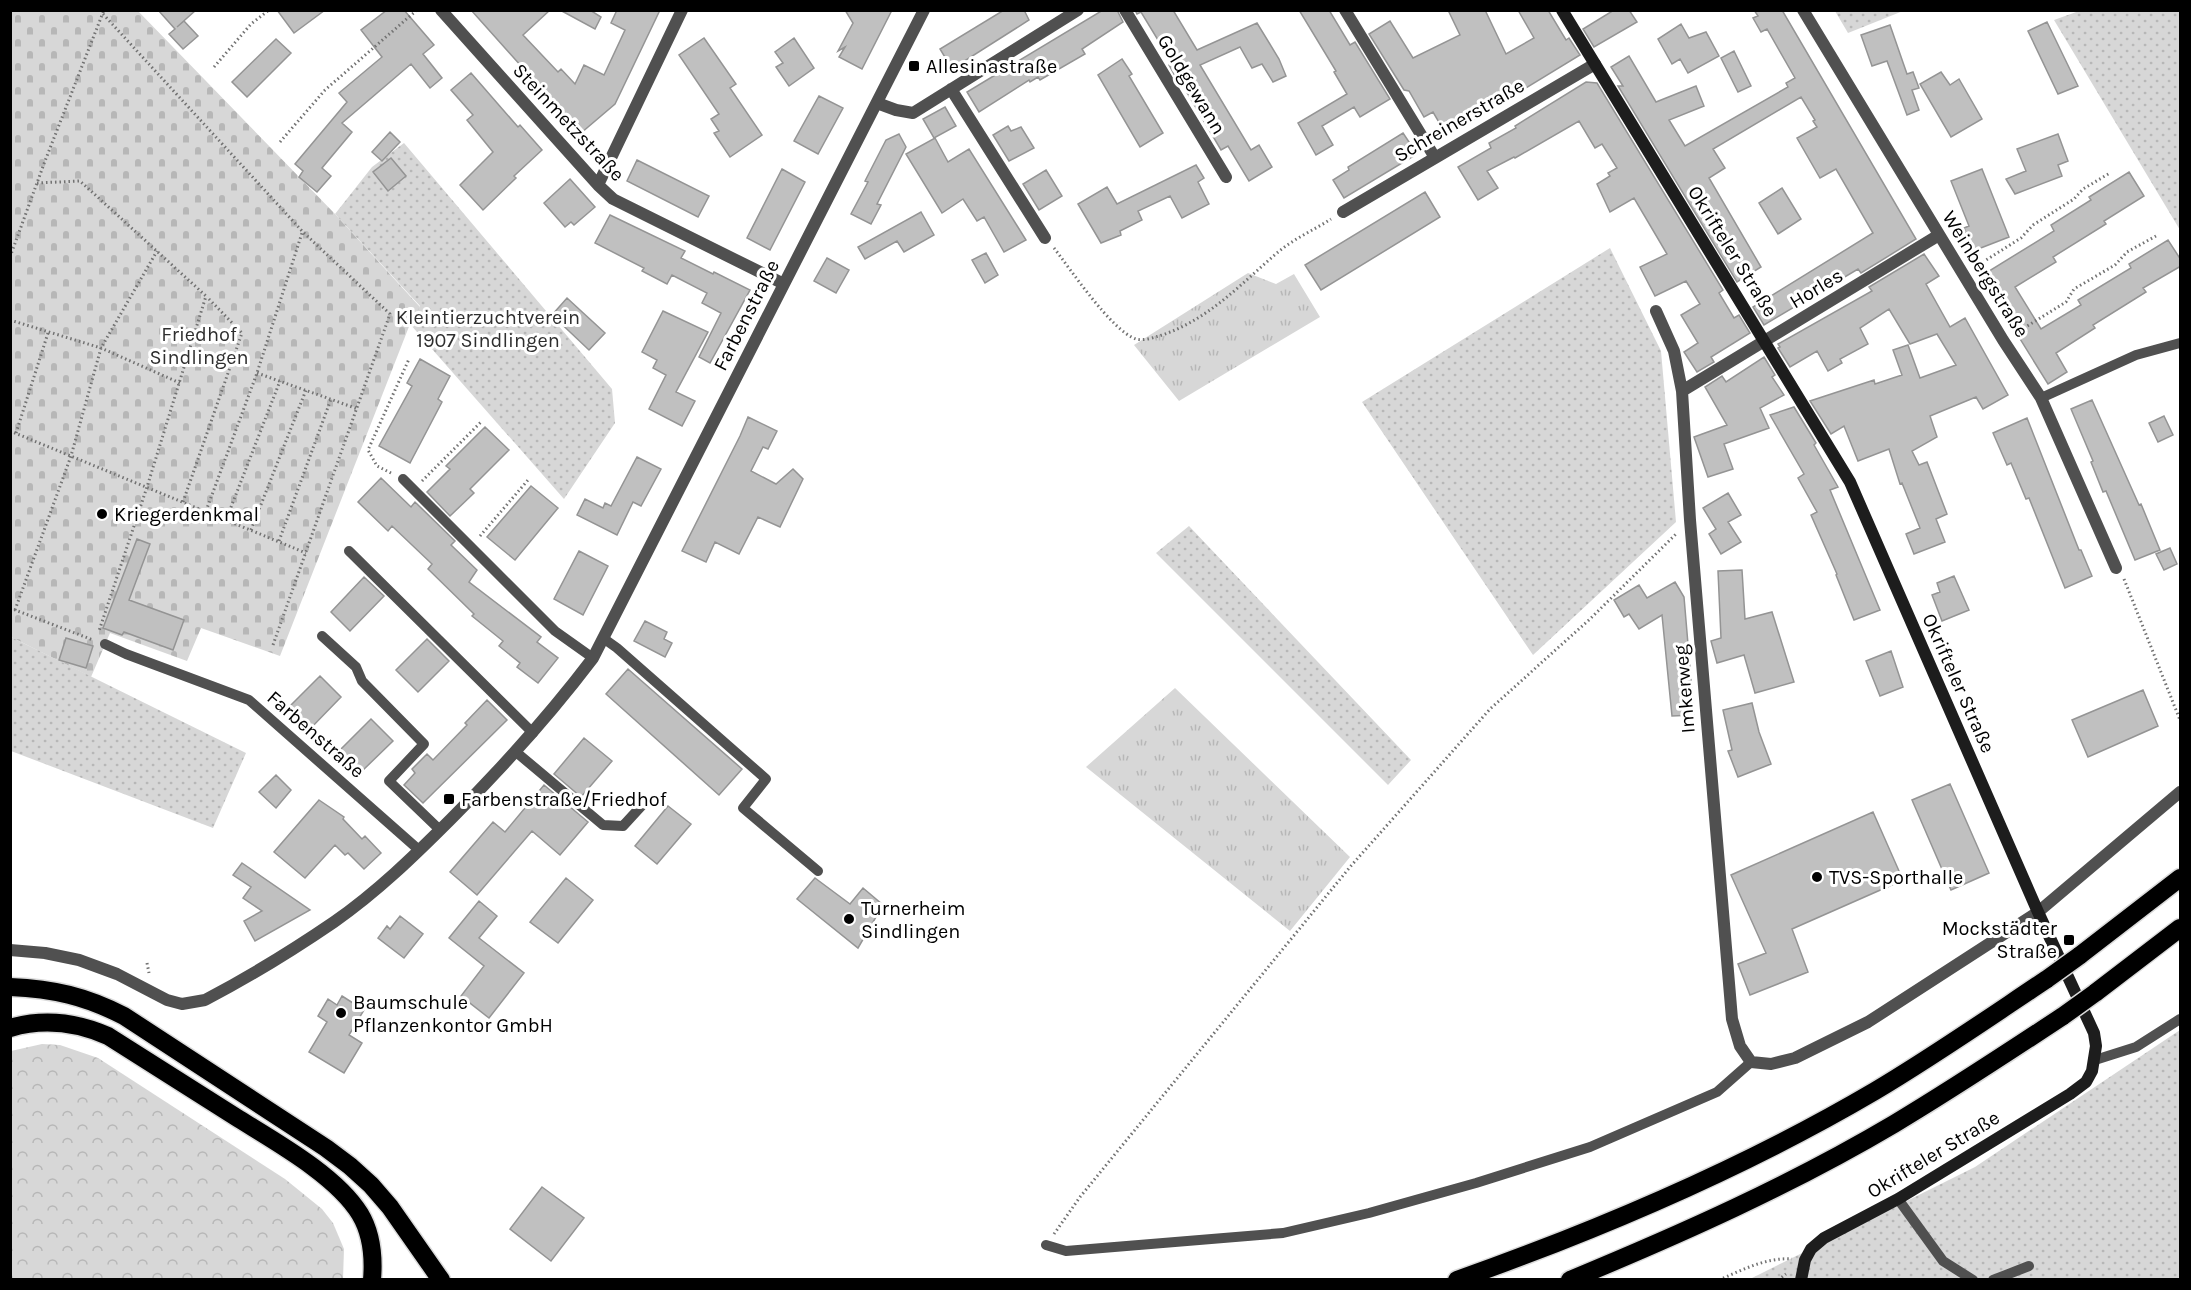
<svg xmlns="http://www.w3.org/2000/svg" width="2191" height="1290" font-family="Karla,sans-serif">
	<defs>
		<pattern id="grass-tufts" width="24" height="20" patternUnits="userSpaceOnUse" patternTransform="scale(1.5)"><rect width="24" height="20" fill="#d7d7d7"/><path d="M3 7l-1-3M5 7V3M7 7l1-3M15 17l-1-3M17 17v-4M19 17l1-3" fill="none" stroke="#b7b7b7"/></pattern>
		<pattern id="forest-crowns" width="20" height="18" patternUnits="userSpaceOnUse" patternTransform="scale(1.5)"><rect width="20" height="18" fill="#d7d7d7"/><path d="M2 6a3 3 0 1 1 6 0M12 15a3 3 0 1 1 6 0" fill="none" stroke="#b7b7b7"/></pattern>
		<pattern id="cemetery-stones" width="16" height="16" patternUnits="userSpaceOnUse" patternTransform="scale(1.5)"><rect width="16" height="16" fill="#d7d7d7"/><path d="M2 7V4a2 2 0 0 1 4 0v3zM10 15v-3a2 2 0 0 1 4 0v3z" fill="#b7b7b7"/></pattern>
		<pattern id="garden-dots" width="8" height="8" patternUnits="userSpaceOnUse" patternTransform="scale(1.5)"><rect width="8" height="8" fill="#d7d7d7"/><path d="M2 2h.1M6 6h.1" fill="none" stroke="#b7b7b7" stroke-width="1.8" stroke-linecap="round"/></pattern>
	</defs>
	<rect width="100%" height="100%" fill="#fff"/>
	<path fill="url(#grass-tufts)" d="M 1248,273 L 1276,284 L 1294,274 L 1320,317 L 1179,401 L 1134,345 Z
		M 1175,688 L 1350,857 L 1290,931 L 1086,767 Z"/>
	<path fill="url(#forest-crowns)" d="M 42,1044 L 60,1045 L 98,1058 L 285,1179 L 322,1209 L 333,1223 L 344,1249 L 343,1279 L 11,1279 L 11,1051 Z"/>
	<path fill="url(#cemetery-stones)" d="M 10,11 L 138,11 L 335,214 L 420,307 L 410,324 L 280,656 L 201,628 L 187,661 L 110,633 L 91,677 L 11,637 Z"/>
	<path fill="url(#garden-dots)" d="M 1835,11 L 1903,11 L 1848,33 Z
		M 2079,11 L 2180,11 L 2180,230 L 2054,20 Z
		M 404,143 L 612,389 L 615,423 L 564,499 L 410,324 L 420,306 L 335,214 L 372,167 Z
		M 1610,248 L 1661,351 L 1676,522 L 1533,655 L 1362,402 Z
		M 1189,526 L 1411,760 L 1388,785 L 1156,553 Z
		M 11,637 L 246,753 L 213,828 L 11,751 Z
		M 2180,1030 L 2180,1279 L 1748,1280 L 1975,1167 Z"/>
	<path fill="#c0c0c0" stroke="#949494" stroke-width="1.5" d="M 158,10 L 196,10 L 177,27 L 184,21 L 198,36 L 183,49 L 169,34 L 175,29 Z
		M 277,10 L 325,10 L 294,33 Z
		M 387,10 L 404,10 L 434,45 L 423,54 L 442,78 L 430,88 L 411,64 L 342,123 L 352,132 L 322,168 L 331,176 L 317,192 L 299,177 L 303,171 L 295,164 L 347,102 L 339,93 L 382,57 L 361,30 Z
		M 471,10 L 550,10 L 523,35 L 558,72 L 561,69 L 575,84 L 584,65 L 604,75 L 625,30 L 611,23 L 617,10 L 660,10 L 615,104 L 581,133 Z
		M 560,10 L 590,10 L 601,17 L 595,29 Z
		M 845,10 L 892,10 L 862,69 L 839,57 L 845,47 L 838,51 L 853,23 Z
		M 1004,10 L 1024,10 L 1029,20 L 952,69 L 940,49 Z
		M 1103,10 L 1117,10 L 1123,22 L 1082,49 L 1085,54 L 1040,80 L 1038,77 L 1030,82 L 1029,80 L 979,112 L 967,92 Z
		M 1135,10 L 1173,10 L 1197,50 L 1257,23 L 1279,59 L 1286,76 L 1273,82 L 1262,64 L 1252,68 L 1240,47 L 1200,65 L 1251,150 L 1259,145 L 1272,167 L 1249,181 L 1228,146 L 1221,150 L 1182,84 L 1180,85 L 1169,65 L 1172,63 L 1141,12 L 1137,14 Z
		M 1299,10 L 1329,10 L 1350,45 L 1355,42 L 1390,99 L 1360,117 L 1354,107 L 1322,126 L 1333,145 L 1316,155 L 1298,123 L 1347,94 L 1334,72 L 1336,71 Z
		M 1448,10 L 1485,10 L 1506,54 L 1534,38 L 1518,10 L 1548,10 L 1566,40 L 1569,38 L 1580,55 L 1447,136 L 1433,112 L 1424,117 L 1409,91 L 1404,90 L 1369,34 L 1390,21 L 1413,58 L 1460,35 Z
		M 1614,10 L 1629,10 L 1637,22 L 1594,47 L 1583,29 Z
		M 1754,10 L 1782,10 L 1916,239 L 1861,273 L 1858,269 L 1764,325 L 1753,307 L 1873,233 L 1836,169 L 1820,178 L 1797,138 L 1817,127 L 1813,121 L 1815,120 L 1801,97 L 1713,149 L 1725,168 L 1709,178 L 1761,267 L 1737,282 L 1618,86 L 1623,86 L 1611,67 L 1629,56 L 1656,102 L 1696,86 L 1704,106 L 1669,120 L 1685,146 L 1788,87 L 1786,83 L 1795,78 L 1767,29 L 1761,32 L 1753,18 L 1758,16 Z
		M 2047,22 L 2078,86 L 2058,94 L 2028,31 Z
		M 1681,24 L 1689,38 L 1706,32 L 1719,56 L 1688,73 L 1680,59 L 1672,64 L 1658,39 Z
		M 1890,25 L 1907,74 L 1913,72 L 1919,88 L 1912,90 L 1919,110 L 1907,115 L 1887,61 L 1872,66 L 1861,35 Z
		M 704,38 L 736,84 L 730,88 L 762,135 L 730,157 L 714,133 L 719,131 L 711,119 L 719,114 L 679,55 Z
		M 794,38 L 814,68 L 789,86 L 776,67 L 783,63 L 775,52 Z
		M 276,39 L 291,53 L 247,97 L 232,82 Z
		M 1734,51 L 1751,86 L 1738,92 L 1721,58 Z
		M 1122,59 L 1132,74 L 1129,76 L 1163,133 L 1140,147 L 1098,75 Z
		M 1941,72 L 1950,85 L 1959,79 L 1982,119 L 1951,137 L 1920,84 Z
		M 471,73 L 518,127 L 520,125 L 542,150 L 514,176 L 516,178 L 483,210 L 460,185 L 493,152 L 467,120 L 473,115 L 451,90 Z
		M 1586,82 L 1597,83 L 1723,290 L 1719,293 L 1734,318 L 1739,315 L 1750,333 L 1711,357 L 1714,362 L 1697,372 L 1684,352 L 1698,343 L 1681,315 L 1700,304 L 1686,281 L 1655,296 L 1640,267 L 1667,254 L 1634,198 L 1610,212 L 1597,184 L 1610,176 L 1608,173 L 1617,168 L 1602,144 L 1595,148 L 1579,121 L 1515,158 L 1514,157 L 1487,171 L 1498,188 L 1478,200 L 1458,167 L 1491,148 L 1489,143 L 1516,128 L 1515,126 Z
		M 819,96 L 843,108 L 818,154 L 794,141 Z
		M 945,107 L 956,126 L 934,138 L 923,119 Z
		M 1008,126 L 1011,131 L 1021,127 L 1034,148 L 1009,161 L 993,135 Z
		M 390,132 L 400,142 L 382,161 L 372,152 Z
		M 1403,133 L 1417,154 L 1344,198 L 1333,180 L 1349,170 L 1348,167 Z
		M 899,134 L 906,147 L 877,204 L 881,205 L 871,224 L 851,214 L 868,182 L 865,181 L 886,140 Z
		M 2058,134 L 2068,161 L 2058,165 L 2062,176 L 2015,194 L 2006,179 L 2026,171 L 2017,149 Z
		M 935,138 L 948,162 L 969,149 L 1026,240 L 1004,252 L 984,217 L 977,221 L 963,199 L 942,213 L 906,154 Z
		M 391,158 L 406,176 L 388,191 L 373,172 Z
		M 637,160 L 709,196 L 698,217 L 627,181 Z
		M 1196,165 L 1204,178 L 1198,182 L 1209,204 L 1182,218 L 1170,196 L 1138,211 L 1142,220 L 1120,231 L 1121,235 L 1101,243 L 1078,204 L 1107,187 L 1117,204 Z
		M 782,169 L 805,182 L 770,250 L 747,238 Z
		M 1982,169 L 2009,237 L 1973,251 L 1964,228 L 1969,226 L 1951,181 Z
		M 1046,170 L 1062,196 L 1039,210 L 1023,184 Z
		M 2129,172 L 2144,196 L 2104,221 L 2106,224 L 2053,257 L 2056,262 L 2015,287 L 2041,329 L 2081,305 L 2078,300 L 2131,268 L 2129,264 L 2168,240 L 2181,260 L 2181,266 L 2143,288 L 2146,292 L 2093,325 L 2095,328 L 2056,353 L 2067,372 L 2048,384 L 1981,276 L 2054,231 L 2051,225 L 2091,200 L 2089,197 Z
		M 570,179 L 595,207 L 574,225 L 571,222 L 565,227 L 544,203 Z
		M 1782,188 L 1801,219 L 1778,234 L 1759,203 Z
		M 1425,192 L 1440,217 L 1321,290 L 1305,265 Z
		M 921,212 L 934,235 L 904,252 L 897,241 L 865,259 L 858,247 Z
		M 610,215 L 685,251 L 681,258 L 713,274 L 714,272 L 750,290 L 710,363 L 699,357 L 721,313 L 702,303 L 707,293 L 672,275 L 667,284 L 642,271 L 644,268 L 595,243 Z
		M 986,253 L 998,275 L 985,283 L 972,260 Z
		M 1924,254 L 1939,276 L 1926,284 L 1950,327 L 1965,318 L 2008,395 L 1983,409 L 1976,397 L 1930,416 L 1937,437 L 1912,451 L 1919,465 L 1927,462 L 1947,514 L 1936,519 L 1945,542 L 1914,554 L 1906,534 L 1920,528 L 1902,483 L 1900,484 L 1889,449 L 1858,461 L 1844,426 L 1831,434 L 1810,401 L 1874,380 L 1875,384 L 1902,375 L 1893,350 L 1908,345 L 1920,378 L 1956,365 L 1937,334 L 1910,344 L 1889,309 L 1860,328 L 1868,344 L 1840,359 L 1842,363 L 1828,371 L 1817,351 L 1790,367 L 1778,348 L 1780,347 L 1778,344 L 1872,291 L 1869,287 Z
		M 827,258 L 849,270 L 836,293 L 814,281 Z
		M 567,298 L 605,333 L 589,350 L 552,315 Z
		M 663,311 L 708,332 L 676,392 L 695,401 L 682,426 L 649,409 L 666,375 L 653,368 L 657,360 L 642,352 Z
		M 1764,357 L 1775,375 L 1772,377 L 1784,395 L 1760,408 L 1769,428 L 1724,444 L 1733,469 L 1708,477 L 1694,437 L 1727,425 L 1705,387 L 1722,376 L 1726,382 Z
		M 420,359 L 450,376 L 438,399 L 442,402 L 410,463 L 379,446 L 412,386 L 407,383 Z
		M 2092,400 L 2139,505 L 2141,504 L 2160,550 L 2135,560 L 2106,491 L 2103,492 L 2091,462 L 2093,461 L 2071,409 Z
		M 1794,407 L 1816,443 L 1814,445 L 1838,487 L 1830,490 L 1880,610 L 1854,620 L 1836,575 L 1837,574 L 1811,515 L 1817,512 L 1798,478 L 1804,474 L 1770,415 Z
		M 2164,416 L 2173,435 L 2158,442 L 2149,423 Z
		M 748,417 L 777,431 L 768,449 L 763,447 L 751,471 L 776,484 L 793,469 L 803,479 L 780,527 L 758,517 L 739,554 L 715,542 L 706,562 L 682,551 L 740,436 Z
		M 2027,418 L 2079,550 L 2081,550 L 2092,576 L 2065,588 L 2029,498 L 2026,499 L 2011,463 L 2007,465 L 1993,433 Z
		M 485,427 L 509,450 L 470,489 L 474,493 L 450,516 L 427,492 L 450,469 L 446,466 Z
		M 637,457 L 661,469 L 641,506 L 633,502 L 617,535 L 577,515 L 585,499 L 603,508 L 605,503 L 611,506 Z
		M 381,478 L 411,507 L 415,502 L 455,541 L 451,545 L 477,570 L 469,582 L 541,637 L 537,642 L 558,658 L 538,683 L 517,667 L 520,663 L 499,646 L 503,641 L 472,616 L 474,614 L 428,569 L 432,564 L 392,526 L 388,531 L 358,502 Z
		M 531,486 L 558,508 L 515,560 L 487,537 Z
		M 1728,493 L 1741,515 L 1728,522 L 1741,542 L 1721,554 L 1709,534 L 1716,529 L 1703,508 Z
		M 137,539 L 150,544 L 129,600 L 184,620 L 173,650 L 124,632 L 122,635 L 103,628 Z
		M 2170,548 L 2177,564 L 2164,570 L 2156,554 Z
		M 579,551 L 608,566 L 583,615 L 554,599 Z
		M 1742,570 L 1745,619 L 1772,612 L 1794,682 L 1755,693 L 1744,655 L 1717,663 L 1711,641 L 1721,638 L 1718,571 Z
		M 1954,576 L 1969,610 L 1942,621 L 1932,595 L 1940,592 L 1937,583 Z
		M 364,577 L 384,596 L 350,631 L 331,612 Z
		M 1675,582 L 1684,597 L 1694,715 L 1672,716 L 1662,615 L 1639,629 L 1629,614 L 1624,617 L 1614,600 L 1639,585 L 1647,598 Z
		M 645,621 L 667,632 L 664,639 L 672,643 L 665,657 L 634,641 Z
		M 66,638 L 93,646 L 86,668 L 59,660 Z
		M 427,639 L 449,661 L 418,692 L 396,670 Z
		M 1891,651 L 1903,687 L 1880,696 L 1866,661 Z
		M 628,669 L 742,769 L 719,795 L 606,694 Z
		M 320,676 L 341,697 L 308,731 L 286,710 Z
		M 2143,690 L 2158,726 L 2088,757 L 2072,720 Z
		M 487,700 L 507,720 L 423,803 L 404,785 L 415,773 L 412,769 L 427,754 L 433,760 L 467,725 L 465,723 Z
		M 1752,703 L 1759,732 L 1771,764 L 1738,777 L 1728,751 L 1732,750 L 1723,710 Z
		M 371,719 L 393,741 L 360,773 L 338,752 Z
		M 584,738 L 612,761 L 581,797 L 554,774 Z
		M 276,775 L 291,790 L 276,808 L 259,792 Z
		M 1950,784 L 1989,873 L 1951,890 L 1912,800 Z
		M 544,785 L 588,822 L 560,855 L 532,831 L 477,895 L 450,872 L 493,822 L 505,832 Z
		M 319,800 L 344,817 L 343,819 L 362,839 L 365,836 L 381,853 L 364,869 L 348,853 L 345,855 L 335,845 L 305,878 L 274,852 Z
		M 668,806 L 691,824 L 657,864 L 635,846 Z
		M 1873,812 L 1903,880 L 1792,929 L 1808,972 L 1750,995 L 1738,964 L 1766,953 L 1731,875 Z
		M 242,863 L 310,910 L 255,941 L 244,921 L 262,911 L 243,898 L 251,887 L 233,875 Z
		M 566,878 L 593,900 L 558,943 L 530,922 Z
		M 815,878 L 850,904 L 863,888 L 883,905 L 858,948 L 797,899 Z
		M 479,901 L 497,916 L 479,938 L 524,973 L 489,1018 L 461,996 L 484,966 L 449,938 Z
		M 400,916 L 423,934 L 404,958 L 378,938 L 387,926 L 390,929 Z
		M 342,996 L 364,1010 L 349,1035 L 362,1043 L 344,1073 L 309,1052 L 327,1022 L 318,1016 L 328,999 L 337,1005 Z
		M 542,1187 L 584,1218 L 551,1261 L 510,1229 Z"/>
	<g fill="none" stroke-linecap="round" stroke-linejoin="round">
		<defs>
			<path id="highway" d="M 2079,956 L 2180,878
				M 10,987 C 54,989 85,996 124,1016 L 326,1148 L 350,1166 L 371,1185 L 390,1207 L 441,1280
				M 2095,993 L 2180,928
				M 10,1028 C 44,1018 76,1022 108,1036 C 152,1064 195,1091 239,1119 C 276,1142 337,1176 360,1214 C 372,1234 374,1256 372,1280
				M 1457,1280 C 1601,1229 1744,1168 1875,1091 C 1934,1056 1990,1017 2047,979
				M 1570,1280 C 1681,1234 1791,1185 1894,1124 C 1951,1090 2007,1053 2063,1016"/>
		</defs>
		<use href="#highway" stroke="#dbdbdb" stroke-width="21"/>
		<path stroke="#727272" stroke-width="3" stroke-dasharray="1.5 3" stroke-linecap="butt" d="M 103,14 L 303,232 L 390,314 L 273,645
			M 214,67 L 251,24 L 269,10
			M 280,142 L 325,90 L 417,10
			M 37,183 L 80,181 L 206,296 L 147,487 L 99,631
			M 1054,248 C 1071,270 1112,331 1136,339 C 1143,341 1152,338 1159,336 C 1207,321 1240,285 1277,253 C 1293,239 1314,230 1331,219
			M 10,257 L 45,161 L 104,10
			M 1975,267 L 2021,238 L 2033,225 L 2074,199 L 2083,189 L 2110,173
			M 10,320 L 101,348 L 180,383
			M 2016,333 L 2066,302 L 2074,289 L 2115,265 L 2127,252 L 2156,236
			M 257,373 L 358,409
			M 10,431 L 306,553
			M 16,433 L 48,333
			M 391,473 L 377,466 L 368,450 L 409,359
			M 422,481 L 482,421
			M 183,502 L 242,333 L 207,297
			M 206,511 L 257,373 L 302,233
			M 226,520 L 280,381
			M 251,530 L 306,390
			M 480,536 L 528,480
			M 279,541 L 331,399
			M 2124,579 L 2180,720
			M 10,608 L 93,640
			M 15,610 L 71,456 L 101,348 L 157,251
			M 147,963 L 149,973
			M 1054,1234 L 1080,1197 L 1350,867 L 1490,709 L 1590,619 L 1676,534
			M 1719,1280 C 1742,1270 1767,1257 1792,1259
			M 1778,1280 L 1786,1274"/>
		<path stroke="#505050" stroke-width="10" d="M 2041,398 L 2136,355 L 2180,343
			M 403,479 L 555,631 L 593,658
			M 349,551 L 533,733
			M 322,636 L 356,667 L 362,681 L 424,744 L 389,781 L 440,830
			M 603,638 L 617,648 L 766,779 L 743,808 L 818,871
			M 105,644 L 126,654 L 249,700 L 419,850
			M 516,752 L 603,825 L 623,826 L 645,802
			M 2095,1060 L 2136,1047 L 2180,1019
			M 1898,1199 L 1943,1261 L 1973,1280
			M 1046,1245 L 1066,1251 L 1283,1233 L 1369,1213 L 1476,1183 L 1590,1147 L 1717,1092 L 1751,1062
			M 1993,1280 L 2029,1266"/>
		<path stroke="#505050" stroke-width="12" d="M 441,10 L 598,185 L 613,199 L 784,284
			M 1125,10 L 1226,177
			M 1345,10 L 1434,156
			M 1803,10 L 2003,340 L 2041,398 L 2116,568
			M 951,89 L 1045,238
			M 877,103 L 896,110 L 913,113 L 1078,10
			M 598,185 L 682,10
			M 1343,212 L 1595,64
			M 1656,311 L 1674,351 L 1682,391 L 1690,520 L 1732,1019 L 1740,1046 L 1751,1062 L 1771,1064 L 1795,1058 L 1868,1022 L 2038,912 L 2180,792
			M 1682,391 L 1939,235
			M 10,950 L 45,953 L 79,960 L 117,974 L 167,1000 L 182,1004 L 205,1000 C 249,977 293,950 334,922 C 377,892 414,856 451,819 C 502,768 549,716 593,658 L 924,10"/>
		<path stroke="#1d1d1d" stroke-width="12" d="M 1562,10 L 1850,482 L 2038,912 L 2094,1033 L 2096,1046 L 2092,1071 L 2086,1082 L 2070,1094 L 1898,1199 L 1824,1238 L 1811,1249 L 1805,1260 L 1801,1280"/>
		<use href="#highway" stroke="#000" stroke-width="18"/>
		<defs>
			<path id="highway-bridge" d="M 2047,979 L 2079,956
				M 2063,1016 L 2095,993"/>
		</defs>
		<use href="#highway-bridge" stroke="#dbdbdb" stroke-width="21" stroke-linecap="butt"/>
		<use href="#highway-bridge" stroke="#000" stroke-width="18"/>
	</g>
	<g fill="#000" stroke="#fff" stroke-width="2">
		<rect x="908" y="60" width="12" height="12" rx="3"/>
		<circle cx="102" cy="514" r="6"/>
		<rect x="443" y="793" width="12" height="12" rx="3"/>
		<circle cx="1817" cy="877" r="6"/>
		<circle cx="849" cy="919" r="6"/>
		<rect x="2063" y="934" width="12" height="12" rx="3"/>
		<circle cx="341" cy="1013" r="6"/>
	</g>
	<g text-anchor="middle" stroke-width="6" stroke-linejoin="round" paint-order="stroke">
		<g font-size="20" fill="#000" stroke="#fff" text-anchor="start">
			<text x="926" y="73">Allesinastraße</text>
			<text x="114" y="521">Kriegerdenkmal</text>
			<text x="461" y="806">Farbenstraße/Friedhof</text>
			<text x="1829" y="884">TVS-Sporthalle</text>
			<text x="861" y="915">Turnerheim<tspan x="861" dy="23">Sindlingen</tspan></text>
			<text x="2057" y="935" text-anchor="end">Mockstädter<tspan x="2057" dy="23">Straße</tspan></text>
			<text x="353" y="1009">Baumschule<tspan x="353" dy="23">Pflanzenkontor GmbH</tspan></text>
		</g>
		<g font-size="20" fill="#000" stroke="#fff">
			<text transform="translate(1192 84) rotate(59)" y="7">Goldgewann</text>
			<text transform="translate(1459 120) rotate(-30)" y="7">Schreinerstraße</text>
			<text transform="translate(569 122) rotate(47)" y="7">Steinmetzstraße</text>
			<text transform="translate(1733 251) rotate(58)" y="7">Okrifteler Straße</text>
			<text transform="translate(1986 274) rotate(58)" y="7">Weinbergstraße</text>
			<text transform="translate(1816 288) rotate(-31)" y="7">Horles</text>
			<text transform="translate(746 315) rotate(-63)" y="7">Farbenstraße</text>
			<text transform="translate(1959 683) rotate(66)" y="7">Okrifteler Straße</text>
			<text transform="translate(1684 689) rotate(-95)" y="7">Imkerweg</text>
			<text transform="translate(316 734) rotate(41)" y="7">Farbenstraße</text>
			<text transform="translate(1933 1154) rotate(-31)" y="7">Okrifteler Straße</text>
		</g>
		<g font-size="20" fill="#2e2e2e" stroke="#fff">
			<text x="488" y="324">Kleintierzuchtverein<tspan x="488" dy="23">1907 Sindlingen</tspan></text>
			<text x="199" y="341">Friedhof<tspan x="199" dy="23">Sindlingen</tspan></text>
		</g>
	</g>
	<rect width="2191" height="1290" fill="none" stroke="#000000" stroke-width="24"/>
</svg>
